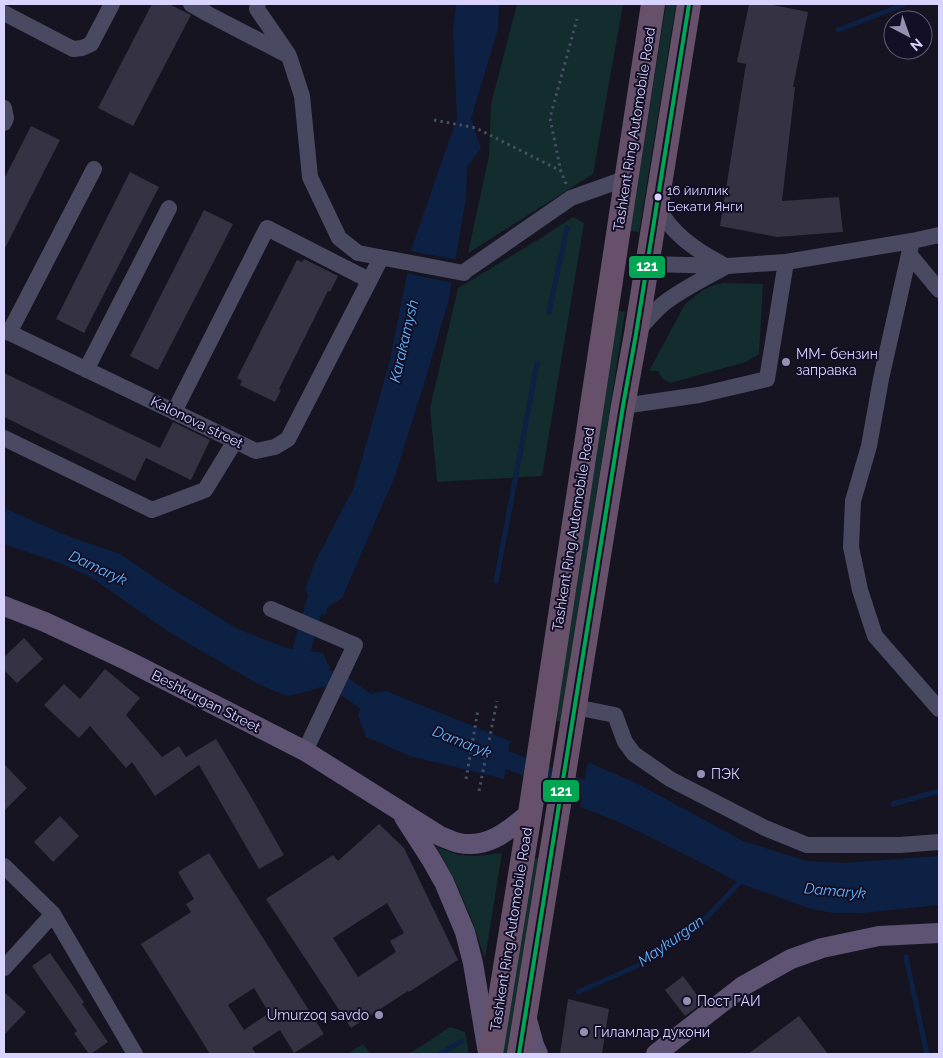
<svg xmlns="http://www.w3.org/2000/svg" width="943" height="1058" font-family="Raleway,sans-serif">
	<rect width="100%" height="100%" fill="#161421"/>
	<path fill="#132c2d" d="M 517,4 L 623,4 L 593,174 L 468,253 L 489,156 L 491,104 Z
		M 666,4 L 676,4 L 639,232 L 630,231 Z
		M 573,217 L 584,223 L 542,476 L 437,482 L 430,408 L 458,288 L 541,238 Z
		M 724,283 L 763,284 L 759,354 L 746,362 L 670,383 L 662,378 L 658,371 L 649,371 L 685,304 L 703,290 L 714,285 Z
		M 615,310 L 625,312 L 561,722 L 551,720 Z
		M 437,847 L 458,855 L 476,856 L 502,853 L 485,959 L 472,920 L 455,881 Z
		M 530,857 L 540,859 L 509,1054 L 499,1054 Z
		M 450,1027 L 465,1032 L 469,1054 L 409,1054 Z
		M 363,1044 L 370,1054 L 347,1054 Z"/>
	<path fill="#0d2144" d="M 456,4 L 499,4 L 498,29 L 471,119 L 481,148 L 467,167 L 466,198 L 448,303 L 422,390 L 395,476 L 342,598 L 328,607 L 325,615 L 307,604 L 309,598 L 305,589 L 315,562 L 354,487 L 390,360 L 413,244 L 457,118 L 453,31 Z
		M 4,508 L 65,535 L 120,554 L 169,587 L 238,629 L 286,648 L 323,653 L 330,668 L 321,687 L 302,693 L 286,696 L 258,684 L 169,632 L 92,578 L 58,562 L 4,544 Z
		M 386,691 L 510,741 L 504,779 L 410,756 L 366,737 L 358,715 L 365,695 Z
		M 588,762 L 638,784 L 743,841 L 807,861 L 844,863 L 939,856 L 939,905 L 863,913 L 832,913 L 808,908 L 739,883 L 706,865 L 640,832 L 609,818 L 580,807 Z"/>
	<path fill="#161421" d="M 409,251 L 458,260 L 454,283 L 405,273 Z"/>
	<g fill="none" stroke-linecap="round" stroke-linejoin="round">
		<path stroke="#0d2144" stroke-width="5" d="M 838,30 L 905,4
			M 549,312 L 567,228
			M 496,581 L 537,364
			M 893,804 L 939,791
			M 906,957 L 927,1054
			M 578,992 L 637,966 L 706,918 L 739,883 L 743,880
			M 440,1054 L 462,1041"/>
		<path stroke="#0d2144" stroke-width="18" d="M 296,669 L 320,586
			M 302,671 L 338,682 L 374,707 L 383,710
			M 486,752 L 583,789 L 603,799"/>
	</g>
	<path fill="#343243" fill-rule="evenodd" d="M 152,4 L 169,4 L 191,15 L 133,126 L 98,108 Z
		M 749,4 L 768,4 L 808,12 L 793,87 L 795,87 L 782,201 L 839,197 L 843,232 L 777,237 L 720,226 L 746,64 L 737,62 Z
		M 31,126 L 60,140 L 4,250 L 4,179 Z
		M 130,172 L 159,187 L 84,333 L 56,319 Z
		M 204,210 L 233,224 L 158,370 L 130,356 Z
		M 304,259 L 338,276 L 330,292 L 328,291 L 279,389 L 281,390 L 275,402 L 240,385 L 242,381 L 237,378 L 297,260 L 302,262 Z
		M 4,373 L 160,448 L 173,422 L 210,440 L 191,480 L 146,458 L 135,481 L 4,417 Z
		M 24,638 L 43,659 L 17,683 L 4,670 L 4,657 Z
		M 105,669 L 140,698 L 126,715 L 162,757 L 179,746 L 186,757 L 216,739 L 250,795 L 284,855 L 259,869 L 199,765 L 155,796 L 132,762 L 126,768 L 90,726 L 79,738 L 44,705 L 64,684 L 80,699 Z
		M 4,764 L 27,788 L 4,811 Z
		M 60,816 L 79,836 L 53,862 L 34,842 Z
		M 379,824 L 404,848 L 458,960 L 409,992 L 408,991 L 351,1028 L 266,899 L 333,855 L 338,861 ZM 387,903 L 404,933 L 390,941 L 396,952 L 358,977 L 333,938 Z
		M 209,853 L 324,1034 L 294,1053 L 280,1030 L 252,1048 L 256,1054 L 210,1054 L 141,944 L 191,912 L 186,904 L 194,899 L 178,872 ZM 254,988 L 269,1013 L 244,1030 L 228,1005 Z
		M 50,953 L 84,1002 L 82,1004 L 108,1042 L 91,1054 L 89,1054 L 74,1033 L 77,1031 L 32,966 Z
		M 683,976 L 703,1003 L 685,1016 L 665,990 Z
		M 4,992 L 26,1012 L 4,1035 Z
		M 568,999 L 609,1009 L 602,1054 L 560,1054 Z
		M 799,1016 L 828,1054 L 748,1054 Z"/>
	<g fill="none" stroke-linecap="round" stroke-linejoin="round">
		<path stroke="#44505f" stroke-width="3" stroke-dasharray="2.5 4" stroke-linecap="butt" d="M 434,120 L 476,128 L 561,171
			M 566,184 L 561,172 L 550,118 L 577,19
			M 466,779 L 478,710
			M 479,791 L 497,701"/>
		<path stroke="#4a4962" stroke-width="16" d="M 191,4 L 208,14 L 289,56 L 302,96 L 310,177 L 339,238 L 358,253 L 464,273 L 464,272 L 571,198 L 627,178
			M 258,4 L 257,9 L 288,54
			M 4,13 L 73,49 L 82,48 L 91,44 L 112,4
			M 4,108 L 6,118 L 4,123
			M 656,205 C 672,234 694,249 722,264
			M 912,241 L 881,379 L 869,446 L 853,501 L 851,547 L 860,590 L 875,636 L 939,709
			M 909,254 L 939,290
			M 647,264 L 727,266 L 786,262 L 912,241 L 939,235
			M 4,330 L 256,451 L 275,447 L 288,439 L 381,258
			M 637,332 C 645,322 653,313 663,304 C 682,289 705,278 727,266
			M 9,333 L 94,169
			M 86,370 L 169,208
			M 623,406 L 699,395 L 767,379 L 786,262
			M 174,412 L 267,228 L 369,280
			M 4,438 L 152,510 L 205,490 L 235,441
			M 271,609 L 355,645 L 305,751
			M 575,707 L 615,715 L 625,742 L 634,754 L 670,779 L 765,828 L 807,845 L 900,845 L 939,842
			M 4,866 L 53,914 L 135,1054
			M 4,968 L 53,914"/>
		<path stroke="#5e5373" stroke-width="20" d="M 4,606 L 45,622 L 128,661 L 305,751 L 440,836 C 446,838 453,842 459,843 C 488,849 509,830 530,813
			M 404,817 L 431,859 L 444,882 L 465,932 L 473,963 L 488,1053
			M 526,1016 L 534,1045 L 538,1054
			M 656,1054 L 743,986 L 791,959 L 822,948 L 879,936 L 939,933"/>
		<path stroke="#67516a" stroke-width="24" d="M 491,1054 L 530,813 L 653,4
			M 519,1054 L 623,406 L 636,334 L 689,4"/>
		<defs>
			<path id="bus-1" d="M 519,1054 L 623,406 L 636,334 L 689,4"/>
		</defs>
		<use href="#bus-1" stroke="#130f26" stroke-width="8"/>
		<use href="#bus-1" stroke="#00a651" stroke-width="4"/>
	</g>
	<circle fill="#d9d4ff" stroke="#130f26" stroke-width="2" cx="658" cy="197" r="4.5"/>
	<g fill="#9591b1" stroke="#130f26" stroke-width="2">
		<circle cx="786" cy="362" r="5"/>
		<circle cx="701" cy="774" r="5"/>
		<circle cx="687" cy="1001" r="5"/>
		<circle cx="379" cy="1015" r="5"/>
		<circle cx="584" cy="1032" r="5"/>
	</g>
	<g text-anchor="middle" stroke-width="4" stroke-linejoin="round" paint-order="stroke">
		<g font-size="13" fill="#d9d4ff" stroke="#130f26" text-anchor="start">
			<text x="667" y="195">16 йиллик<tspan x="667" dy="16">Бекати Янги</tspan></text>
		</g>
		<g font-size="14" fill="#d9d4ff" stroke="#130f26">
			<text transform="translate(634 129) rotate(-81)" y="5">Tashkent Ring Automobile Road</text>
			<text transform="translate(197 422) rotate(26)" y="5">Kalonova street</text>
			<text transform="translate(573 529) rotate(-81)" y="5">Tashkent Ring Automobile Road</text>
			<text transform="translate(206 701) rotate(27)" y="5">Beshkurgan Street</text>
			<text transform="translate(511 929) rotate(-81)" y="5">Tashkent Ring Automobile Road</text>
		</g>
		<g font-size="14" fill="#d9d4ff" stroke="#130f26" text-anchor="start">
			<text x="796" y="359">ММ- бензин<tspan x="796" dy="16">заправка</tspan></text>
			<text x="711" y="779">ПЭК</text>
			<text x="697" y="1006">Пост ГАИ</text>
			<text x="369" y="1020" text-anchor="end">Umurzoq savdo</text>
			<text x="594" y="1037">Гиламлар дукони</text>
		</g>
		<g font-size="15" font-style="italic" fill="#62b6ff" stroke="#130f26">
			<text transform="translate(404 341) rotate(-77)" y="5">Karakamysh</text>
			<text transform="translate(98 568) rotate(25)" y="5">Damaryk</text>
			<text transform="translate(462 742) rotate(22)" y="5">Damaryk</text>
			<text transform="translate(835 891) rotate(5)" y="5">Damaryk</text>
			<text transform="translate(671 941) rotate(-35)" y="5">Maykurgan</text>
		</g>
	</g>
	<g stroke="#130f26" stroke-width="2">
		<rect x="628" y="255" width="38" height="24" rx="5" fill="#00a651"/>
		<rect x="542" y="779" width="38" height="24" rx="5" fill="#00a651"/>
	</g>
	<g font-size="14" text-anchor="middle" font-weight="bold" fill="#fff">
		<text x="647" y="271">121</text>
		<text x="561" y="796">121</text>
	</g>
	<rect width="943" height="1058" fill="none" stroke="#d9d4ff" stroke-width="10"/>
	<g transform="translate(908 35) rotate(139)"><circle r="24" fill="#130f26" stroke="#625e7d"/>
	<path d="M0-4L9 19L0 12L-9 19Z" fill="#9591b1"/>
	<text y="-8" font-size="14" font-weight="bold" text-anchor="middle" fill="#d9d4ff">N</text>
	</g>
</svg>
